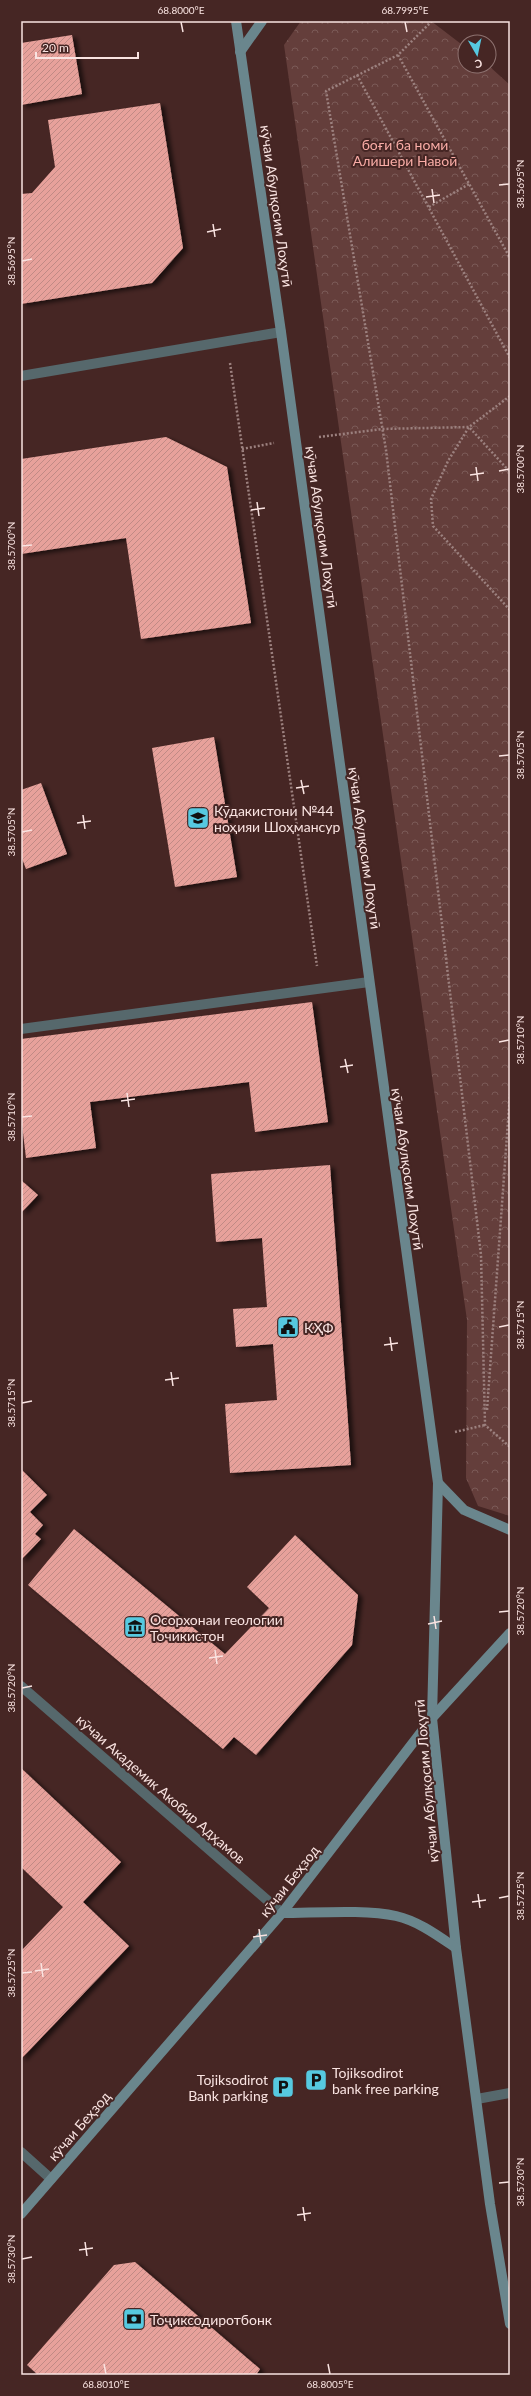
<svg xmlns="http://www.w3.org/2000/svg" width="531" height="2396" viewBox="0 0 531 2396" font-family="Lato,sans-serif">
	<style>
		.park { fill: url(#park-crowns) }
		.building { fill: url(#building-hatch); filter: url(#shadow) }
		.lines { fill: none; stroke-linecap: round; stroke-linejoin: round }
		.path { stroke: #9c817f; stroke-width: 2.5; stroke-dasharray: 2 2; stroke-linecap: butt }
		.lane { stroke: #56686c; stroke-width: 10 }
		.street { stroke: #56686c; stroke-width: 10 }
		.secondary { stroke: #6a868d; stroke-width: 10 }
		.ticks { fill: none; stroke: #f9e3e1; stroke-width: 1.5 }
		.labels { text-anchor: middle; dominant-baseline: central; stroke-width: 4; stroke-linejoin: round; paint-order: stroke }
		.park-label { font-size: 14px; fill: #f9aca6; stroke: #462624 }
		.street-label { font-size: 14px; fill: #f9e3e1; stroke: #462624 }
		.poi-label { font-size: 14px; fill: #f9e3e1; stroke: #462624; text-anchor: start }
		.neatline { fill: none; stroke: #f9e3e1; stroke-width: 1.5 }
		.ticks-label { font-size: 10px; text-anchor: middle; fill: #f9e3e1 }
	</style>
	<defs>
		<pattern id="park-crowns" width="20" height="18" patternUnits="userSpaceOnUse"><rect width="20" height="18" fill="#643e3b"/><path d="M2 6a3 3 0 1 1 6 0M12 15a3 3 0 1 1 6 0" fill="none" stroke="#7b5a57"/></pattern>
		<pattern id="building-hatch" width="6" height="6" patternUnits="userSpaceOnUse"><rect width="6" height="6" fill="#e7a19b"/><path d="M-1 1l2-2M0 6l6-6M5 7l2-2" fill="none" stroke="#c08a85"/></pattern>
		<filter id="shadow"><feDropShadow dx="4.5" dy="2.5" stdDeviation="2" flood-color="#0009"/></filter>
	</defs>
	<rect width="100%" height="100%" fill="#462624"/>
	<path class="park" d="M 301,21 L 431,21 L 465,47 L 465,66 L 489,66 L 510,85 L 510,1516 L 478,1506 L 466,1478 L 467,1320 L 284,45 Z"/>
	<g class="building">
		<path d="M 72,35 L 82,94 L 21,105 L 21,43 Z"/>
		<path d="M 160,103 L 183,248 L 152,283 L 21,304 L 21,194 L 32,193 L 55,167 L 48,120 Z"/>
		<path d="M 166,437 L 227,467 L 251,623 L 141,639 L 126,538 L 21,554 L 21,459 Z"/>
		<path d="M 214,737 L 237,877 L 175,887 L 152,748 Z"/>
		<path d="M 41,783 L 67,854 L 26,869 L 21,856 L 21,790 Z"/>
		<path d="M 312,1002 L 328,1122 L 255,1132 L 249,1082 L 90,1102 L 96,1148 L 26,1158 L 21,1116 L 21,1039 Z"/>
		<path d="M 330,1165 L 351,1465 L 230,1473 L 225,1404 L 277,1400 L 273,1344 L 236,1347 L 233,1309 L 267,1307 L 262,1238 L 216,1242 L 211,1174 Z"/>
		<path d="M 21,1180 L 38,1195 L 21,1213 Z"/>
		<path d="M 21,1469 L 47,1495 L 30,1512 L 43,1525 L 35,1534 L 41,1539 L 21,1560 Z"/>
		<path d="M 74,1529 L 225,1654 L 269,1608 L 247,1587 L 295,1535 L 358,1595 L 352,1645 L 256,1755 L 234,1737 L 223,1749 L 28,1585 Z"/>
		<path d="M 21,1768 L 121,1862 L 83,1902 L 129,1946 L 21,2059 L 21,1951 L 63,1907 L 21,1867 Z"/>
		<path d="M 135,2262 L 260,2369 L 256,2375 L 38,2375 L 27,2365 L 114,2265 Z"/>
	</g>
	<g class="lines">
		<g class="path">
			<path d="M 432,21 L 398,55 L 326,91 L 386,450 L 481,1255 L 485,1425 L 510,1447"/>
			<path d="M 398,55 L 510,258"/>
			<path d="M 357,75 L 510,358"/>
			<path d="M 429,207 L 469,184"/>
			<path d="M 230,363 L 317,966"/>
			<path d="M 510,396 L 469,427 L 448,461 L 431,499 L 433,526 L 510,610"/>
			<path d="M 319,437 L 382,429 L 469,427 L 510,472"/>
			<path d="M 242,449 L 274,443"/>
			<path d="M 487,1410 L 510,1094"/>
			<path d="M 455,1432 L 485,1425"/>
		</g>
		<g class="lane">
			<path d="M 21,376 L 281,332"/>
			<path d="M 21,1029 L 369,982"/>
			<path d="M 477,2099 L 510,2093"/>
			<path d="M 21,2152 L 51,2179"/>
		</g>
		<path class="street" d="M 21,1686 L 282,1913"/>
		<g class="secondary">
			<path d="M 236,21 L 281,332 L 438,1483 L 432,1718 L 456,1948 L 490,2204 L 510,2324"/>
			<path d="M 240,52 L 262,21"/>
			<path d="M 438,1483 L 464,1510 L 510,1530"/>
			<path d="M 282,1913 C 314,1913 366,1909 396,1916 C 418,1921 437,1935 456,1948"/>
			<path d="M 21,2214 L 282,1913 L 432,1718 L 510,1633"/>
		</g>
	</g>
	<path class="ticks" d="M 181,22 L 183,32M 405,22 L 407,32M 499,185 L 509,184M 432,189 L 434,203M 426,197 L 440,195M 213,224 L 215,237M 207,232 L 221,229M 22,261 L 32,259M 476,467 L 478,481M 499,471 L 509,469M 470,475 L 484,473M 257,502 L 259,516M 251,510 L 265,508M 22,546 L 32,545M 499,756 L 509,755M 301,780 L 304,794M 296,788 L 309,786M 83,815 L 85,829M 77,823 L 91,821M 22,832 L 32,830M 499,1042 L 509,1040M 345,1059 L 348,1073M 340,1067 L 353,1065M 127,1093 L 129,1107M 121,1101 L 135,1099M 22,1117 L 32,1116M 499,1327 L 509,1325M 390,1337 L 392,1351M 384,1345 L 398,1343M 171,1372 L 173,1386M 165,1380 L 179,1378M 22,1403 L 32,1401M 499,1612 L 509,1611M 434,1616 L 436,1629M 428,1624 L 442,1621M 215,1650 L 217,1664M 209,1658 L 223,1656M 22,1688 L 32,1686M 478,1894 L 480,1908M 499,1898 L 509,1896M 472,1902 L 486,1900M 259,1929 L 261,1943M 253,1937 L 267,1935M 41,1963 L 43,1977M 35,1971 L 49,1969M 22,1973 L 32,1972M 499,2183 L 509,2182M 303,2207 L 305,2221M 297,2215 L 311,2213M 85,2242 L 87,2256M 79,2250 L 93,2248M 22,2259 L 32,2257M 104,2364 L 106,2374M 328,2364 L 330,2374"/>
	<defs>
		<g id="school-square" transform="scale(1.15)"><rect x="-9" y="-9" width="18" height="18" rx="4" fill="#56c9e0" stroke="#462624"/><path d="M0-5L7-2L0 1L-7-2ZM-4 1L0 2.5L4 1V4Q0 6-4 4Z" fill="#111"/></g>
		<g id="civic-square" transform="scale(1.15)"><rect x="-9" y="-9" width="18" height="18" rx="4" fill="#56c9e0" stroke="#462624"/><path d="M-.6-6.5H3V-4.5H.6V-3L4-1V1h2V6H-6V1h2V-1L-.6-3ZM-1.2 2.5V6h2.4V2.5Z" fill="#111"/></g>
		<g id="museum-square" transform="scale(1.15)"><rect x="-9" y="-9" width="18" height="18" rx="4" fill="#56c9e0" stroke="#462624"/><path d="M0-6L6-3V-2H-6V-3ZM-5-1h2V3h-2ZM-1-1h2V3h-2ZM3-1h2V3H3ZM-6 4H6V6H-6Z" fill="#111"/></g>
		<g id="parking-square" transform="scale(1.15)"><rect x="-9" y="-9" width="18" height="18" rx="4" fill="#56c9e0" stroke="#462624"/><path d="M-3.5-5.5H1a3.5 3.5 0 0 1 0 7H-1V5.5H-3.5ZM-1-3.4V-.6H.8a1.4 1.4 0 0 0 0-2.8Z" fill="#111"/></g>
		<g id="bank-square" transform="scale(1.15)"><rect x="-9" y="-9" width="18" height="18" rx="4" fill="#56c9e0" stroke="#462624"/><path d="M-6-4H6V4H-6ZM0-2.3a2.3 2.3 0 1 0 0 4.6a2.3 2.3 0 1 0 0-4.6Z" fill="#111"/></g>
	</defs>
	<g fill-rule="evenodd">
		<use href="#school-square" x="198" y="818"/>
		<use href="#civic-square" x="288" y="1327"/>
		<use href="#museum-square" x="135" y="1627"/>
		<use href="#parking-square" x="316" y="2080"/>
		<use href="#parking-square" x="283" y="2087"/>
		<use href="#bank-square" x="134" y="2319"/>
	</g>
	<g class="labels">
		<g class="park-label">
			<text x="405" y="144">боғи ба номи<tspan x="405" dy="16">Алишери Навоӣ</tspan></text>
		</g>
		<g class="street-label">
			<text transform="translate(277 206) rotate(82)">кӯчаи Абулқосим Лоҳутӣ</text>
			<text transform="translate(322 527) rotate(82)">кӯчаи Абулқосим Лоҳутӣ</text>
			<text transform="translate(365 848) rotate(82)">кӯчаи Абулқосим Лоҳутӣ</text>
			<text transform="translate(408 1169) rotate(82)">кӯчаи Абулқосим Лоҳутӣ</text>
			<text transform="translate(426 1781) rotate(-95)">кӯчаи Абулқосим Лоҳутӣ</text>
			<text transform="translate(161 1789) rotate(41)">кӯчаи Академик Акобир Адҳамов</text>
			<text transform="translate(289 1881) rotate(-52)">кӯчаи Беҳзод</text>
			<text transform="translate(79 2126) rotate(-49)">кӯчаи Беҳзод</text>
		</g>
		<g class="poi-label">
			<text x="214" y="810">Кӯдакистони №44<tspan x="214" dy="16">ноҳияи Шоҳмансур</tspan></text>
			<text x="304" y="1327">КҲФ</text>
			<text x="150" y="1619">Осорхонаи геологии<tspan x="150" dy="16">Точикистон</tspan></text>
			<text x="332" y="2072">Tojiksodirot<tspan x="332" dy="16">bank free parking</tspan></text>
			<text x="268" y="2079" text-anchor="end">Tojiksodirot<tspan x="268" dy="16">Bank parking</tspan></text>
			<text x="150" y="2319">Тоҷиксодиротбонк</text>
		</g>
	</g>
	<rect width="531" height="2396" fill="none" stroke="#462624" stroke-width="44"/>
	<g transform="translate(477 54) rotate(171)"><circle r="19" fill="#462624" stroke="#8e7270"/>
	<path d="M0-3L7 15L0 10L-7 15Z" fill="#56c9e0"/>
	<text y="-6" font-size="11" font-weight="bold" text-anchor="middle" fill="#f9e3e1">С</text>
	</g>
	<path d="M36 52v6h102v-6" fill="none" stroke="#f9e3e1" stroke-width="2"/>
	<text x="42" y="52" font-size="12" fill="#f9e3e1" stroke="#462624" stroke-width="3" paint-order="stroke">20 m</text>
	<rect x="22" y="22" width="487" height="2352" class="neatline"/>
	<g class="ticks-label">
		<text x="181" y="14">68.8000°E</text>
		<text x="405" y="14">68.7995°E</text>
		<text transform="translate(520 184) rotate(-90)" y="4">38.5695°N</text>
		<text transform="translate(11 261) rotate(-90)" y="4">38.5695°N</text>
		<text transform="translate(520 469) rotate(-90)" y="4">38.5700°N</text>
		<text transform="translate(11 546) rotate(-90)" y="4">38.5700°N</text>
		<text transform="translate(520 755) rotate(-90)" y="4">38.5705°N</text>
		<text transform="translate(11 832) rotate(-90)" y="4">38.5705°N</text>
		<text transform="translate(520 1040) rotate(-90)" y="4">38.5710°N</text>
		<text transform="translate(11 1117) rotate(-90)" y="4">38.5710°N</text>
		<text transform="translate(520 1325) rotate(-90)" y="4">38.5715°N</text>
		<text transform="translate(11 1403) rotate(-90)" y="4">38.5715°N</text>
		<text transform="translate(520 1611) rotate(-90)" y="4">38.5720°N</text>
		<text transform="translate(11 1688) rotate(-90)" y="4">38.5720°N</text>
		<text transform="translate(520 1896) rotate(-90)" y="4">38.5725°N</text>
		<text transform="translate(11 1973) rotate(-90)" y="4">38.5725°N</text>
		<text transform="translate(520 2182) rotate(-90)" y="4">38.5730°N</text>
		<text transform="translate(11 2259) rotate(-90)" y="4">38.5730°N</text>
		<text x="106" y="2388">68.8010°E</text>
		<text x="330" y="2388">68.8005°E</text>
	</g>
</svg>
